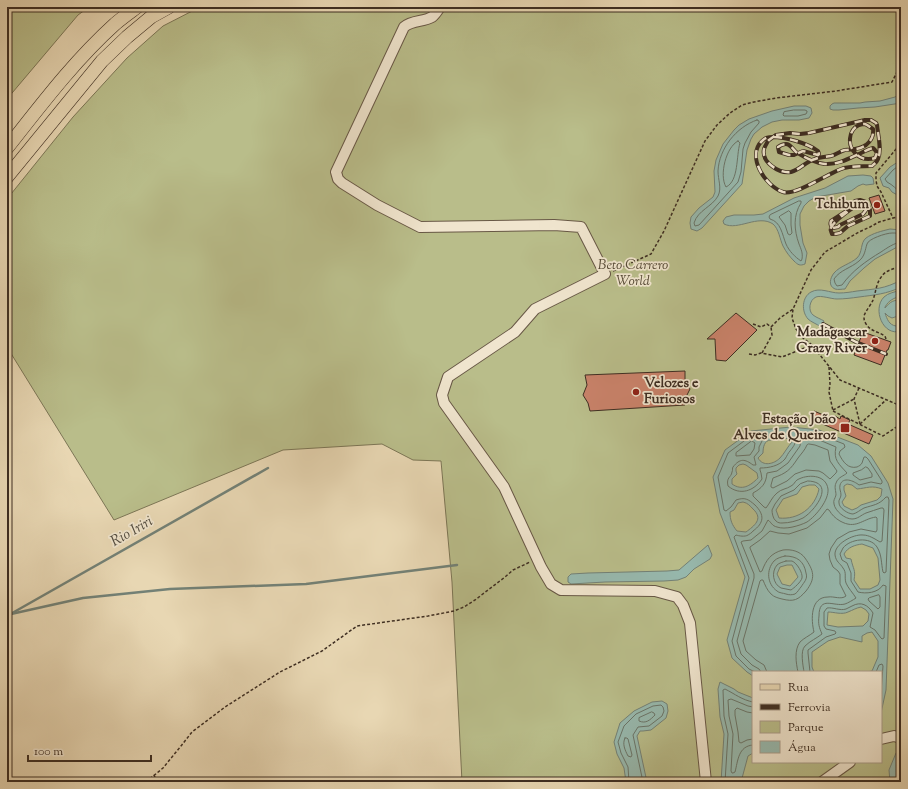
<svg xmlns="http://www.w3.org/2000/svg" width="908" height="789" viewBox="0 0 908 789" font-family="'Sorts Mill Goudy',serif">
	<style>
		.green { fill: #b9bd8a; stroke: #7c7656; fill-rule: evenodd }
		.water { fill: #97b9ae; stroke: #738176; fill-rule: evenodd }
		.lines { fill: none; stroke-linecap: round; stroke-linejoin: round }
		.shore { stroke: #6a7468; stroke-width: 1 }
		.stream { stroke: #738176; stroke-width: 2.5 }
		.building { fill: #c9826a; stroke: #3e2e22 }
		.minor-casing { stroke: #685846; stroke-width: 12 }
		.major-casing { stroke: #3e2e22; stroke-width: 14 }
		.path { stroke: #3e2e22; stroke-width: 1.5; stroke-dasharray: 3 2; stroke-linecap: butt }
		.minor { stroke: #f0e5ce; stroke-width: 10 }
		.major { stroke: #e8d7b3; stroke-width: 13 }
		.rail-casing { stroke: #3e2e22; stroke-width: 4 }
		.rail { stroke: #f0e5ce; stroke-width: 2.5; stroke-dasharray: 8; stroke-linecap: butt }
		.poi-dot { fill: #8f2418; stroke: #f0e5ce; stroke-width: 1.5 }
		.labels { text-anchor: middle; dominant-baseline: central; stroke-width: 3.5; stroke-linejoin: round; paint-order: stroke }
		.poi-label { font-size: 14px; font-weight: bold; fill: #3e2e22; stroke: #f0e5ce; text-anchor: end }
		.park-label { font-size: 14px; font-style: italic; fill: #574b37; stroke: #f0e5ce }
		.water-label { font-size: 15px; font-style: italic; fill: #504a3e; stroke: #f0e5ce }
	</style>
	<rect width="100%" height="100%" fill="#e8d7b3"/>
	<filter id="stains"><feTurbulence type="fractalNoise" baseFrequency=".005" numOctaves="4"/><feColorMatrix values="0 0 0 0 .2 0 0 0 0 .09 0 0 0 0 .02 0 0 0 .5 -.17"/></filter>
	<radialGradient id="worn" r=".72"><stop offset=".6" stop-color="#630" stop-opacity="0"/><stop offset="1" stop-color="#630" stop-opacity=".3"/></radialGradient>
	<g class="green">
		<path d="M 7,7 L 89,7 L 78,15 L 7,99 Z"/>
		<path d="M 200,7 L 901,7 L 901,782 L 462,782 L 452,582 L 441,461 L 413,460 L 382,444 L 283,450 L 114,520 L 7,347 L 7,199 L 73,117 L 127,58 L 163,26 ZM 753,672 L 881,672 L 881,762 L 753,762 Z"/>
	</g>
	<g class="water">
		<path d="M 901,93 L 901,103 L 875,107 L 858,108 L 839,110 L 833,110 L 830,109 L 830,106 L 832,104 L 834,103 L 860,103 L 865,102 L 880,101 L 895,97 Z"/>
		<path d="M 794,106 L 806,106 L 811,108 L 812,113 L 809,118 L 799,120 L 782,120 L 772,122 L 762,127 L 754,134 L 751,139 L 747,150 L 742,184 L 702,228 L 697,231 L 691,229 L 690,223 L 691,217 L 699,208 L 713,197 L 715,192 L 714,171 L 716,160 L 723,144 L 734,130 L 739,125 L 749,119 L 772,111 Z"/>
		<path d="M 901,160 L 901,197 L 892,192 L 889,188 L 883,186 L 880,178 L 890,167 Z"/>
		<path d="M 863,175 L 871,176 L 873,178 L 874,184 L 866,185 L 863,184 L 858,186 L 851,191 L 816,197 L 809,201 L 804,206 L 800,214 L 800,225 L 803,243 L 807,253 L 805,264 C 800,266 798,265 794,261 C 790,257 786,252 783,246 C 780,240 779,229 773,224 C 758,214 738,231 724,224 L 723,221 L 726,217 L 734,215 L 754,215 L 763,214 L 794,198 L 825,188 L 848,176 Z"/>
		<path d="M 890,229 L 901,230 L 901,245 L 875,259 L 864,268 L 850,281 L 845,289 C 842,289 838,290 835,289 C 828,286 830,278 834,273 C 840,266 850,264 857,258 C 863,252 860,243 866,238 C 873,233 882,231 890,229 Z"/>
		<path d="M 901,280 L 901,287 C 887,294 874,295 859,297 C 852,298 844,299 837,299 C 831,299 821,295 816,297 C 809,300 808,311 813,315 C 817,318 821,319 824,321 L 821,327 C 817,324 811,322 808,319 C 801,311 802,297 811,292 C 820,287 830,293 839,293 C 845,293 851,292 857,291 C 874,289 885,289 901,280 Z"/>
		<path d="M 901,290 L 901,296 C 894,298 889,300 885,307 L 885,308 C 890,302 894,299 901,301 L 901,315 L 892,318 L 888,316 L 885,313 C 887,319 889,325 896,326 L 901,324 L 901,331 C 883,337 872,309 884,297 C 888,293 895,292 901,290 Z"/>
		<path d="M 791,427 L 819,430 L 858,445 L 871,456 L 888,483 L 893,499 L 886,690 L 881,713 L 881,672 L 866,672 L 872,671 L 878,657 L 878,641 L 872,632 L 867,633 L 862,636 L 862,642 L 840,637 L 828,641 L 812,652 L 812,667 L 814,672 L 753,672 L 753,676 L 747,672 L 732,658 L 727,640 L 745,577 L 720,513 L 713,477 L 725,450 L 751,431 ZM 784,438 L 790,439 L 792,442 C 788,446 784,454 780,458 C 774,464 763,467 758,458 L 763,453 C 763,448 764,440 771,440 C 776,440 772,441 778,440 C 778,440 783,438 784,438 ZM 743,464 L 746,465 L 757,473 L 758,478 C 750,486 742,491 732,484 L 732,479 L 737,474 L 736,471 L 736,468 L 739,465 ZM 847,484 L 852,485 L 857,489 C 867,488 872,485 882,489 L 881,496 L 877,500 L 861,505 L 857,508 L 852,510 L 844,506 L 842,502 L 846,496 L 844,490 L 844,486 ZM 809,485 L 815,485 L 819,489 C 815,508 798,520 779,518 L 776,510 L 783,499 L 797,494 L 802,487 ZM 743,502 C 748,503 750,506 753,509 C 764,519 754,526 746,532 L 737,531 C 732,525 730,520 730,512 L 734,510 L 738,503 ZM 862,544 L 873,548 L 878,558 L 880,580 L 878,585 L 870,589 L 860,589 L 854,580 C 856,570 853,569 851,559 L 846,558 L 844,554 C 848,547 855,545 862,544 ZM 787,565 L 792,565 L 798,577 L 790,586 L 782,584 L 777,574 L 780,567 ZM 861,607 L 866,610 L 869,614 L 868,621 L 863,626 L 838,627 L 827,625 L 828,612 C 834,612 842,615 848,612 C 853,610 856,608 861,607 Z"/>
		<path d="M 708,545 L 712,555 L 710,559 L 694,569 L 686,577 L 678,580 L 664,581 L 605,582 L 571,584 L 568,582 L 568,577 L 571,574 L 588,573 L 667,571 L 679,570 Z"/>
		<path d="M 720,682 L 734,689 L 738,692 L 753,698 L 753,753 L 748,756 L 741,782 L 721,782 L 724,734 L 720,717 L 718,689 Z"/>
		<path d="M 662,701 L 667,704 L 668,711 L 666,718 L 651,730 L 643,731 L 640,731 L 637,736 L 647,782 L 626,782 L 624,768 L 617,754 L 614,742 L 620,723 L 634,711 L 652,702 Z"/>
		<path d="M 901,750 L 901,782 L 890,782 L 889,770 L 896,753 Z"/>
	</g>
	<g class="lines">
		<g class="shore">
			<path d="M 794,110 L 805,110 L 807,111 L 807,112 L 806,114 L 798,116 L 784,116 L 783,115 L 784,112 Z"/>
			<path d="M 757,120 L 759,121 L 759,123 L 751,132 L 745,143 L 743,149 L 741,172 L 738,182 L 699,225 L 695,226 L 694,223 C 698,210 712,207 718,196 C 722,188 718,180 718,171 C 719,149 736,127 757,120 Z"/>
			<path d="M 738,141 L 740,143 C 736,156 739,181 726,187 C 719,175 726,147 738,141 Z"/>
			<path d="M 901,164 L 893,170 L 885,179 L 887,182 C 893,185 896,189 901,193"/>
			<path d="M 799,201 L 801,201 L 801,203 C 793,215 794,230 799,244 C 801,249 803,253 802,259 L 801,261 C 795,257 789,251 786,244 C 782,234 781,222 770,219 L 769,217 L 770,215 Z"/>
			<path d="M 789,211 L 791,213 L 791,225 L 792,233 L 790,235 L 788,234 L 785,225 L 779,217 L 780,216 Z"/>
			<path d="M 901,234 C 898,233 895,233 892,233 C 886,233 868,239 867,244 C 865,250 865,256 859,261 C 851,268 840,270 834,279 L 835,283 L 837,286 L 842,285 C 852,271 866,261 881,252 C 887,248 894,243 901,242"/>
			<path d="M 752,441 L 755,443 L 754,449 L 750,455 L 736,456 L 736,453 Z"/>
			<path d="M 809,444 L 815,445 L 828,450 L 830,461 L 837,471 L 836,473 L 830,479 L 823,473 L 819,471 L 806,470 L 795,474 L 787,481 L 773,488 L 771,487 L 771,485 L 773,478 C 787,473 790,470 798,458 C 801,454 805,450 807,445 Z"/>
			<path d="M 866,467 L 868,468 L 872,474 L 872,477 L 860,480 L 853,475 L 853,473 L 861,470 Z"/>
			<path d="M 808,481 C 836,482 816,510 803,518 C 797,521 789,523 782,523 C 780,523 778,523 776,521 C 773,519 772,513 772,510 L 775,504 L 781,496 L 794,490 L 800,484 Z"/>
			<path d="M 785,556 C 797,556 804,561 806,573 C 808,579 804,582 801,587 C 799,589 798,592 795,594 C 792,595 789,595 786,594 C 783,593 779,593 777,591 C 767,584 766,570 774,561 C 777,558 781,557 785,556 Z"/>
			<path d="M 786,561 C 787,561 791,561 792,561 C 797,563 803,573 802,578 C 801,582 794,588 791,590 C 788,589 784,589 781,588 C 773,584 771,572 777,565 C 779,563 783,562 786,561 Z"/>
			<path d="M 879,595 L 880,597 L 880,607 L 878,609 L 869,601 L 868,599 L 869,598 Z"/>
			<path d="M 755,672 L 749,669 L 736,656 L 732,641 L 749,578 L 734,537 L 736,535 C 739,536 745,537 748,535 C 748,535 753,532 753,531 C 764,523 765,515 755,505 C 748,499 745,497 736,500 L 731,507 L 726,511 L 724,510 L 718,477 L 728,453 L 752,435 L 765,434 L 766,435 L 766,436 L 762,441 L 759,447 L 759,451 L 754,457 L 756,465 L 753,465 C 745,459 740,458 733,467 C 732,468 733,470 732,472 C 731,478 726,477 728,486 C 740,496 754,491 762,479 L 761,473 L 760,470 L 760,468 C 769,468 779,466 785,459 C 787,456 788,453 790,451 C 793,447 796,444 795,439 L 789,433 L 789,432 L 791,431 L 818,434 L 844,444 L 845,447 L 840,451 L 839,454 C 843,462 848,469 857,467 C 859,466 861,465 862,463 C 863,461 863,459 864,457 L 866,457 L 868,459 L 882,481 L 882,483 L 881,484 L 871,482 L 859,485 C 854,481 843,476 840,485 C 839,489 841,491 841,495 C 841,498 838,500 839,503 C 839,508 848,514 853,514 C 857,513 860,510 864,508 C 873,505 879,505 886,497 L 888,497 L 889,500 L 886,572 L 884,573 L 883,572 C 881,563 882,555 877,547 C 870,536 850,539 843,548 C 842,550 841,552 840,554 L 842,560 L 847,563 L 851,573 L 851,581 L 858,592 C 866,594 878,593 883,585 L 886,586 L 884,638 L 882,639 L 881,638 L 875,630 L 870,627 L 873,613 C 868,605 861,601 852,606 C 850,607 848,608 846,609 C 840,611 833,607 827,608 L 824,612 L 824,626 L 826,629 L 835,631 L 836,633 L 835,634 L 826,637 L 808,650 L 808,653 L 810,672"/>
			<path d="M 761,672 L 759,669 L 752,665 L 741,654 L 737,641 L 754,578 L 754,574 L 741,542 L 743,541 L 751,540 L 762,531 L 768,520 C 771,522 772,526 777,527 C 785,530 799,526 807,522 C 816,516 829,500 828,489 C 826,474 807,474 797,480 C 795,481 794,485 791,486 C 787,489 781,489 777,493 C 772,497 770,503 766,508 L 764,507 L 753,496 L 753,493 C 762,488 766,484 767,473 L 777,471 L 788,463 L 800,446 L 801,439 L 803,437 L 817,439 L 836,447 C 833,460 839,464 847,473 C 844,476 838,477 836,483 C 834,487 836,491 836,495 C 835,499 833,500 834,504 C 835,511 845,519 852,519 C 858,519 861,515 866,513 C 871,511 876,510 881,508 L 883,508 L 884,510 L 882,541 L 880,542 C 875,539 869,535 863,535 C 853,534 834,544 835,555 C 836,562 840,563 843,568 C 847,573 844,577 846,583 C 848,588 853,593 856,598 C 853,600 848,603 845,604 C 834,607 819,595 819,616 C 818,624 819,627 822,634 C 817,638 810,641 805,646 C 800,651 803,665 804,672"/>
			<path d="M 767,672 L 764,665 L 756,660 L 746,651 L 743,641 L 760,581 L 761,580 L 763,580 C 765,585 767,590 771,594 C 774,597 778,598 782,599 C 794,602 798,600 806,591 C 816,578 814,571 805,558 C 800,551 791,549 783,550 C 771,553 766,560 762,571 L 760,572 L 750,548 L 750,547 L 760,540 L 770,531 L 778,533 L 789,534 L 807,528 L 820,518 L 827,509 L 829,510 C 832,515 835,518 840,521 C 856,530 862,519 876,517 L 877,518 L 877,530 L 876,532 L 861,529 L 849,532 L 837,539 L 831,548 L 829,554 L 830,560 L 833,567 L 838,571 L 840,574 L 840,584 L 846,596 C 841,600 834,596 828,597 C 810,597 811,620 814,632 C 809,636 804,638 800,642 C 794,650 796,663 798,672"/>
			<path d="M 876,672 L 879,665 L 882,664 L 883,666 L 881,693"/>
			<path d="M 753,707 L 748,706 L 731,699 L 728,700 L 729,716 L 733,734 L 731,771 L 732,773 L 733,773 L 735,772 C 738,761 738,746 753,745"/>
			<path d="M 652,712 L 654,713 L 655,715 C 650,720 646,724 639,721 L 639,718 Z"/>
			<path d="M 753,713 L 747,712 L 737,708 L 735,710 L 735,715 L 738,732 L 739,742 L 741,743 L 747,740 L 753,739"/>
			<path d="M 625,738 L 627,738 L 628,739 L 632,755 L 631,757 L 628,756 C 625,750 622,744 625,738 Z"/>
			<path d="M 629,782 L 628,767 L 621,753 L 618,742 L 624,726 L 636,714 L 653,706 L 661,705 L 663,707 L 664,711 L 662,716 L 649,726 L 638,727 L 633,735 L 643,782"/>
			<path d="M 725,782 L 728,734 L 724,716 L 723,690 L 725,689 C 735,694 742,700 753,702"/>
		</g>
		<g class="stream">
			<path d="M 11,614 L 83,598 L 170,589 L 306,584 L 457,565"/>
			<path d="M 7,616 L 268,468"/>
		</g>
	</g>
	<g class="building">
		<path d="M 879,195 L 885,211 L 875,214 L 869,198 Z"/>
		<path d="M 736,313 L 757,330 L 726,361 L 716,360 L 715,339 L 707,339 Z"/>
		<path d="M 863,332 L 891,342 L 888,350 L 887,350 L 881,365 L 854,355 Z"/>
		<path d="M 685,371 L 685,380 L 690,389 L 686,397 L 685,405 L 590,411 L 588,403 L 583,395 L 587,385 L 585,375 Z"/>
		<path d="M 814,411 L 833,419 L 835,416 L 840,419 L 841,416 L 850,420 L 848,424 L 873,435 L 869,444 L 811,419 Z"/>
	</g>
	<g class="lines">
		<g class="minor-casing">
			<g id="minor">
				<path d="M 440,7 C 438,10 435,15 432,17 C 424,22 412,20 404,27 L 336,172 L 338,179 L 342,183 L 377,205 L 420,227 L 554,225 L 581,227 L 605,274 L 535,309 L 515,332 L 448,377 L 442,395 L 444,403 L 504,487 L 541,567 L 551,584 L 561,590 L 655,591 L 677,597 L 683,605 L 690,623 L 706,782"/>
				<path d="M 881,739 L 894,736 L 901,738"/>
				<path d="M 822,782 L 850,762"/>
			</g>
		</g>
		<g class="major-casing">
			<g id="major">
				<path d="M 7,148 C 41,105 74,61 115,24 C 122,18 129,13 137,7"/>
				<path d="M 7,177 L 102,61 L 127,37 L 151,17 L 169,7"/>
			</g>
		</g>
		<g class="path">
			<path d="M 901,148 L 897,148 L 876,173 L 876,180 L 877,186 L 881,192 L 893,218 L 901,216"/>
			<path d="M 613,271 L 651,254 L 664,231 L 705,141 L 717,125 L 730,113 L 742,105 L 754,102 L 776,98 L 836,91 L 892,82 L 901,64"/>
			<path d="M 753,324 L 761,327 L 767,324 L 771,327"/>
			<path d="M 771,327 L 780,318 L 793,309"/>
			<path d="M 886,339 L 885,336 C 877,331 869,331 865,322 C 864,320 864,319 864,316 C 866,310 871,305 873,300 C 876,292 876,283 882,276 C 886,270 894,269 901,266"/>
			<path d="M 812,345 L 803,338 L 796,329 L 792,318 L 793,309 L 811,270 L 825,252 L 859,232 L 870,227 L 879,222 L 893,218"/>
			<path d="M 762,353 L 772,335 L 771,327"/>
			<path d="M 749,354 L 755,355 L 761,353 L 782,357 L 812,345 L 840,380 L 901,406"/>
			<path d="M 829,367 L 830,384 L 829,392 L 833,411"/>
			<path d="M 859,388 L 854,399 L 860,424"/>
			<path d="M 833,410 L 854,399"/>
			<path d="M 833,411 L 883,436 L 901,424"/>
			<path d="M 860,424 L 886,400"/>
			<path d="M 154,775 L 157,782"/>
			<path d="M 146,782 L 163,768 L 181,746 L 192,732 L 225,707 L 280,672 L 322,651 L 357,626 L 428,616 L 454,611 L 464,607 L 475,600 L 505,577 L 513,570 L 530,562"/>
		</g>
		<use href="#minor" class="minor"/>
		<use href="#major" class="major"/>
		<g class="rail-casing">
			<g id="rail">
				<path d="M 776,135 L 790,133 L 800,134 L 809,133 L 865,120 L 871,120 L 876,123 L 877,125 C 878,135 882,150 878,159 C 877,162 874,164 872,166 C 863,166 853,166 844,168 C 830,172 796,196 783,192 C 765,186 746,156 762,141 C 765,138 767,137 772,137 C 786,137 807,143 818,151 L 819,154 L 818,155 L 803,151 L 794,155 L 789,155 L 779,152 L 778,147 C 781,145 786,143 789,145 C 792,147 794,150 796,152 C 804,157 815,163 825,164 C 838,165 850,158 861,153 C 865,151 869,149 873,148 L 875,150 L 877,153 L 875,158 C 868,160 862,160 856,154 C 847,146 848,130 859,125 C 862,124 863,124 865,124 C 868,125 871,128 873,129 C 874,136 871,141 866,145 C 859,150 853,149 845,150 C 840,151 836,155 831,156 C 826,157 820,157 815,159 C 805,162 801,169 791,172 C 779,174 761,162 764,149 C 765,146 767,143 768,141 L 769,140 L 776,135"/>
				<path d="M 833,228 L 838,227 L 840,225 L 863,214 L 866,210 L 866,207 L 861,203 C 855,206 833,221 831,228 C 830,230 831,231 832,234 L 835,234 L 840,233 L 848,226 L 870,216 L 870,210 L 866,202 L 860,200 L 855,201 L 848,210 L 831,221 C 830,224 830,225 833,228"/>
				<path d="M 823,324 L 856,342 L 886,354"/>
			</g>
		</g>
		<use href="#rail" class="rail"/>
	</g>
	<g class="poi-dot">
		<circle cx="877" cy="205" r="4"/>
		<circle cx="875" cy="341" r="4"/>
		<circle cx="636" cy="392" r="4"/>
		<rect x="840" y="423" width="10" height="10" rx="2"/>
	</g>
	<g class="labels">
		<g class="poi-label">
			<text x="869" y="205">Tchibum</text>
			<text x="867" y="333">Madagascar<tspan x="867" dy="16">Crazy River</tspan></text>
			<text x="644" y="384" text-anchor="start">Velozes e<tspan x="644" dy="16">Furiosos</tspan></text>
			<text x="836" y="420">Estação João<tspan x="836" dy="16">Alves de Queiroz</tspan></text>
		</g>
		<g class="park-label">
			<text x="633" y="266">Beto Carrero<tspan x="633" dy="16">World</tspan></text>
		</g>
		<g class="water-label">
			<text transform="translate(132 532) rotate(-30)">Rio Iriri</text>
		</g>
	</g>
	<rect width="908" height="789" fill="none" stroke="#e8d7b3" stroke-width="24"/>
	<rect x="8" y="8" width="892" height="773" fill="none" stroke="#3e2e22" stroke-width="2"/>
	<rect x="12" y="12" width="884" height="765" fill="none" stroke="#3e2e22"/>
	<rect x="752" y="671" width="130" height="92" fill="#f0e5ce" stroke="#a99c89"/>
	<rect x="760" y="684" width="20" height="6" fill="#e8d7b3" stroke="#a99c89"/>
	<text x="788" y="691" font-size="12" fill="#3e2e22">Rua</text>
	<rect x="760" y="704" width="20" height="6" fill="#3e2e22" stroke="#a99c89"/>
	<text x="788" y="711" font-size="12" fill="#3e2e22">Ferrovia</text>
	<rect x="760" y="721" width="20" height="12" fill="#b9bd8a" stroke="#a99c89"/>
	<text x="788" y="731" font-size="12" fill="#3e2e22">Parque</text>
	<rect x="760" y="741" width="20" height="12" fill="#97b9ae" stroke="#a99c89"/>
	<text x="788" y="751" font-size="12" fill="#3e2e22">Água</text>
	<path d="M28 755v6h123v-6" fill="none" stroke="#3e2e22" stroke-width="2"/>
	<text x="34" y="755" font-size="12" fill="#3e2e22" stroke="#f0e5ce" stroke-width="3" paint-order="stroke">100 m</text>
	<rect width="100%" height="100%" filter="url(#stains)"/>
	<rect width="100%" height="100%" fill="url(#worn)"/>
</svg>
